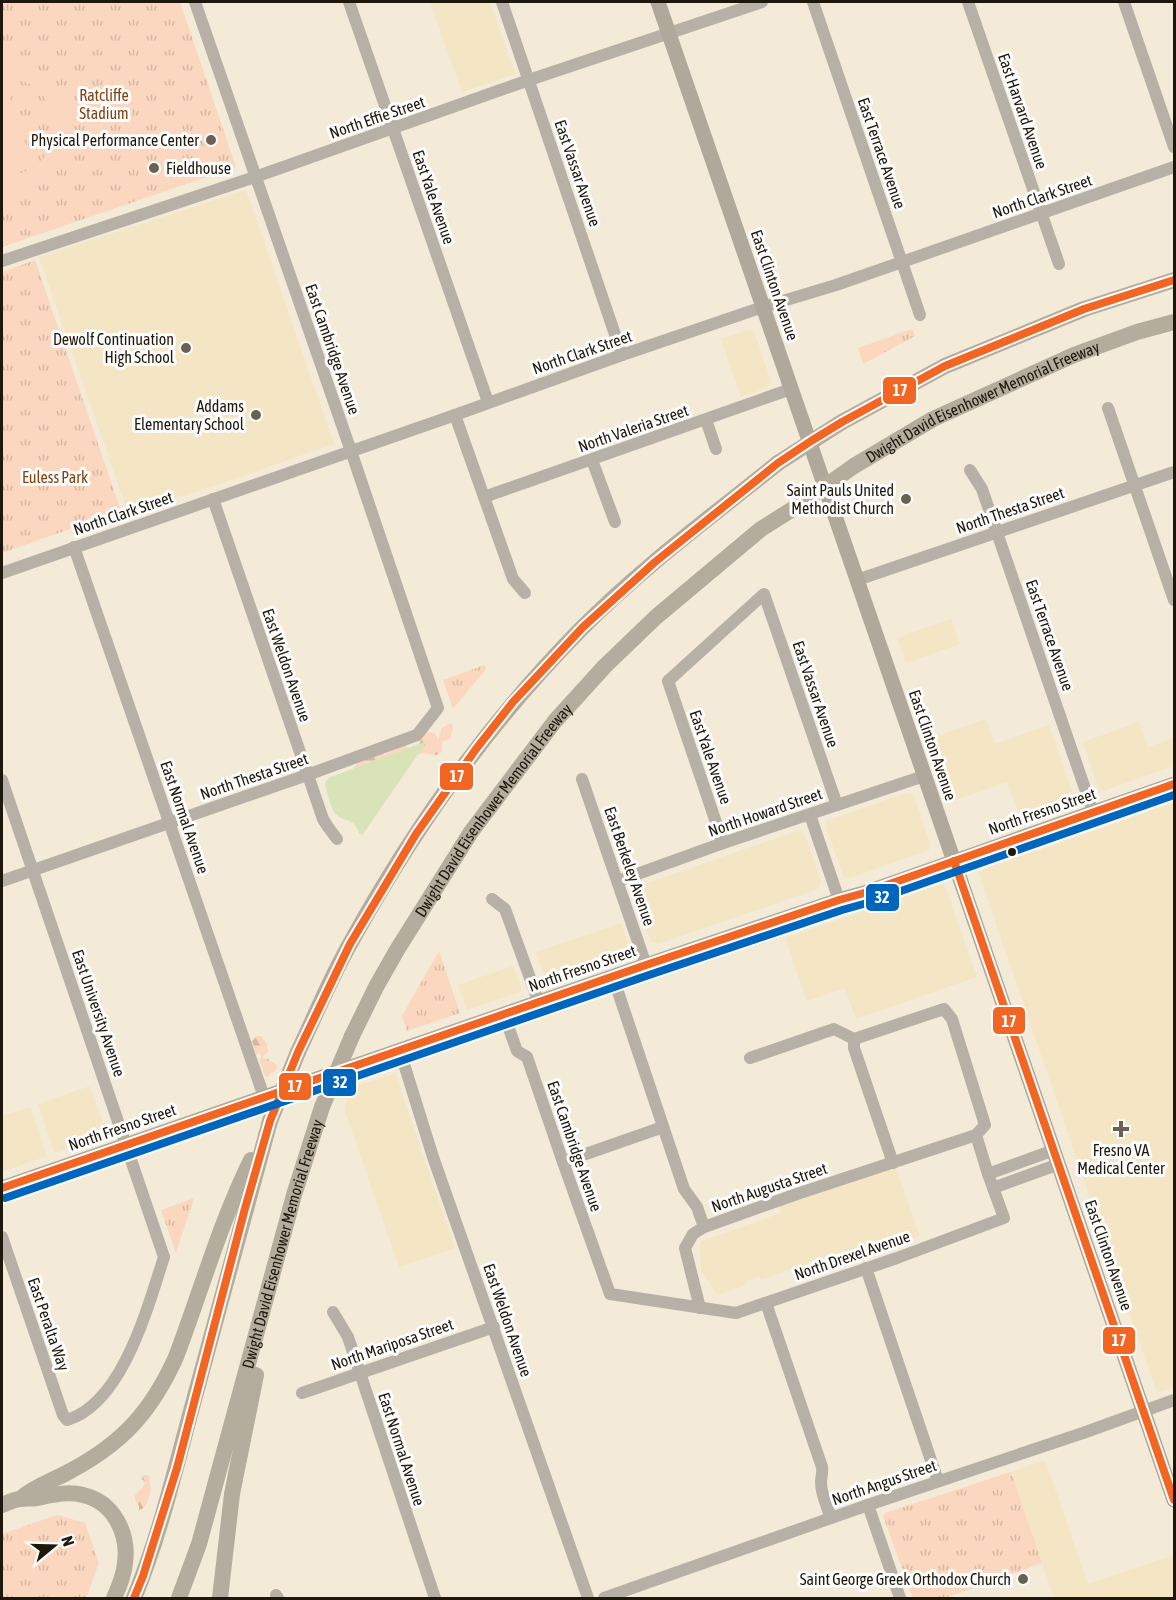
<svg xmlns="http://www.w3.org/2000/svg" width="1176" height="1600" viewBox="0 0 1176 1600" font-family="'Asap Condensed',sans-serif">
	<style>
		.built { fill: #f4e6c5 }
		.grass { fill: url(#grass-tufts) }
		.forest { fill: url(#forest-firs) }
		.garden { fill: #fad7be }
		.water { fill: #d8e4b8 }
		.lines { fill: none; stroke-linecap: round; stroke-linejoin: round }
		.minor { stroke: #b7b0a7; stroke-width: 12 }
		.major { stroke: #b0a89b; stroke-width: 15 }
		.highway { stroke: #b4ac9d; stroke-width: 16 }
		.highway-bridge { stroke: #b4ac9d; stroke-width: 16 }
		.bus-1-casing { stroke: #fdfdfd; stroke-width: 12 }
		.bus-2-casing { stroke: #fdfdfd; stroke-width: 12 }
		.bus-1 { stroke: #f26522; stroke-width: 8 }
		.bus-2 { stroke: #0065bd; stroke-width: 8 }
		.poi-dot { fill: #696253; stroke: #fdfdfd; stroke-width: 2 }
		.bus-dot { fill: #1e180c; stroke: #fdfdfd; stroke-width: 2 }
		.labels { text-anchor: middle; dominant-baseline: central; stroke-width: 6; stroke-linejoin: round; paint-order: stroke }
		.park-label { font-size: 16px; fill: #824213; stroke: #fdfdfd }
		.street-label { font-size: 16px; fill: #1e180c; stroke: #fdfdfd }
		.poi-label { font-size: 16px; fill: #1e180c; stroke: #fdfdfd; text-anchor: end }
		.line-badge { stroke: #fdfdfd; stroke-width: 2 }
		.badge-label { font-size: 16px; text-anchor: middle; font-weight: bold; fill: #fff }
	</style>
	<defs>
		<pattern id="grass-tufts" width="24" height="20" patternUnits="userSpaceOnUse" patternTransform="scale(1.5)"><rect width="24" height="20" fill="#fad7be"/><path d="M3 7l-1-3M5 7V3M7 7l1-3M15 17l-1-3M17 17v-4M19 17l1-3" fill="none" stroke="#d6b8a2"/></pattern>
		<pattern id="forest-firs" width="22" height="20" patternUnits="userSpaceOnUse" patternTransform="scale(1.5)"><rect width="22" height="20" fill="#fad7be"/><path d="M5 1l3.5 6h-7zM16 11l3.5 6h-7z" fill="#d6b8a2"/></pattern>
	</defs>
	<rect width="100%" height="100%" fill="#f3ead7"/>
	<g class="built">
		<path d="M 430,2 L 490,2 L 515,74 L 462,92 Z"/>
		<path d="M 246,190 L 334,444 L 205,489 L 128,512 L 39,257 Z"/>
		<path d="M 748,330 L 752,331 L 755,334 L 771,382 L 767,388 L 741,397 L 721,339 Z"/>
		<path d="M 951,619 L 960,644 L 906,663 L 897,638 Z"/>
		<path d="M 986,719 L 995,744 L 1049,725 L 1074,797 L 1073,800 L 1021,819 L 1007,782 L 953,801 L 931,738 Z"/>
		<path d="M 1139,722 L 1148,747 L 1174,738 L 1174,766 L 1100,792 L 1083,742 Z"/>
		<path d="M 906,793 L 912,794 L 914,797 L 930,843 L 929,850 L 850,878 L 844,877 L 826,828 L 827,821 Z"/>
		<path d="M 1174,803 L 1174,1387 L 1157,1393 L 978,871 Z"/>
		<path d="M 797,831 L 802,832 L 805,835 L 821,881 L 820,886 L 818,889 L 658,944 L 651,942 L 634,894 L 636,887 Z"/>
		<path d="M 938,885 L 943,885 L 946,889 L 977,977 L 856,1019 L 845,988 L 807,1001 L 785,938 Z"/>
		<path d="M 621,923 L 629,947 L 629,952 L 626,955 L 547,983 L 536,952 Z"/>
		<path d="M 513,966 L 522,991 L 467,1010 L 458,985 Z"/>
		<path d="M 395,1073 L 455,1248 L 399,1267 L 344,1108 L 352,1088 Z"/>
		<path d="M 90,1086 L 107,1135 L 55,1153 L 38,1104 Z"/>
		<path d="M 30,1107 L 47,1156 L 2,1172 L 2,1116 Z"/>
		<path d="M 886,1158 L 891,1170 L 896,1168 L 920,1236 L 849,1261 L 845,1250 L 761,1280 L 759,1276 L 747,1281 L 747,1284 L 719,1295 L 716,1293 L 701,1270 L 700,1242 L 781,1213 L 775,1197 Z"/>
		<path d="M 1045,1460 L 1088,1584 L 1174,1555 L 1174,1598 L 1054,1598 L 1011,1472 Z"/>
	</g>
	<g class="grass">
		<path d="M 2,2 L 180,2 L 236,167 L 2,247 Z"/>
		<path d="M 35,260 L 121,511 L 2,553 L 2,272 Z"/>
		<path d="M 912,329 L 915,336 L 863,364 L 858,348 Z"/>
		<path d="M 485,665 L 486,669 L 453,709 L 443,680 Z"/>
		<path d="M 439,951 L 460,1013 L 407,1031 L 402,1016 Z"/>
		<path d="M 194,1198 L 176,1253 L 161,1210 Z"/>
		<path d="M 1011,1472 L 1042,1563 L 946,1598 L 913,1598 L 883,1516 L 885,1513 Z"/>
		<path d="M 57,1515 L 85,1523 L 99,1563 L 86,1598 L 2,1598 L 2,1534 Z"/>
	</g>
	<g class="forest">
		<path d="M 451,723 L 453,728 L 450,739 L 442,742 L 442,752 L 436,755 L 423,753 L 418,755 L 414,752 L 354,769 C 357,758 372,756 382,752 L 385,755 C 388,752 398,749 404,745 L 411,749 L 419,744 L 426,732 L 435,733 L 438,741 L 442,728 Z"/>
		<path d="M 257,1036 L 261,1036 L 267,1044 L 268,1052 L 263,1056 L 262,1058 L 268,1059 L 271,1062 L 274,1062 L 277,1067 L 275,1072 L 270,1073 L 269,1077 L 265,1076 L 260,1062 L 261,1055 L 259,1053 L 256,1054 L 252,1041 Z"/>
		<path d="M 146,1475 L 149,1476 C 150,1488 153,1487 148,1500 C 145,1506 145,1508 139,1510 L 139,1506 L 135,1499 L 135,1495 L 142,1488 L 145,1483 L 142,1479 L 143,1475 Z"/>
	</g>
	<g class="garden">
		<path d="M 20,55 L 24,66 C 68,81 85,137 51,171 C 37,184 19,189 2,195 L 2,180 C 16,175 32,171 43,159 C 72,126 44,75 2,78 L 2,61 Z"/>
		<path d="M 7,89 L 30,156 L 2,165 L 2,91 Z"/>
	</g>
	<path class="water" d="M 427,741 L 363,834 L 359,834 C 355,818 348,823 338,816 C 330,810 328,794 325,784 L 328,778 Z"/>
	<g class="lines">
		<g class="minor">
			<path d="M 349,2 L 488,402"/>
			<path d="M 502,2 L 622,355"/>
			<path d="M 813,2 L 920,315"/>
			<path d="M 968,2 L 1059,264"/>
			<path d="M 1124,2 L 1174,147"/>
			<path d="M 2,261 L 255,177 L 529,80 L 762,2"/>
			<path d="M 1108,408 L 1174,600"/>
			<path d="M 455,415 L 513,579 L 525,593"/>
			<path d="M 706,420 L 716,449"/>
			<path d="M 592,460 L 615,522"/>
			<path d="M 970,470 L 982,489 L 1093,812"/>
			<path d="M 484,497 L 791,389"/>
			<path d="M 213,499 L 323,819 L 328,827 L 337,839"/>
			<path d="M 74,547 L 264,1097"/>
			<path d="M 2,573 L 455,415 L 622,355 L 763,307 L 836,285 L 1174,167"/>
			<path d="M 857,580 L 1174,472"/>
			<path d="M 582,779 L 646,965"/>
			<path d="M 2,780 L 164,1257 C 148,1306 123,1403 67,1420 L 63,1415 L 2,1237"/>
			<path d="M 810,815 L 839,900"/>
			<path d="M 723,843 L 668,681 L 764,594 L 837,805"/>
			<path d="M 2,881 L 307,775 L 417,735 L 438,708 L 351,451 L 195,2"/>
			<path d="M 618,881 L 723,843 L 924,776"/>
			<path d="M 492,899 L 505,909 L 539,1003"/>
			<path d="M 504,1015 L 517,1051 L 527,1057 L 563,1162 L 610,1294 L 736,1313 L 897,1258 L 1004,1218 L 988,1174 L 976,1135 L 797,1194 L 704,1227 L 697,1207 L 684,1189 L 613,977"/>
			<path d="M 854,1039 L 854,1048 L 893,1163"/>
			<path d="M 400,1051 L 433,1157 L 588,1598"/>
			<path d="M 750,1058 L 834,1029 L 854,1039 L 944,1009 L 952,1019 L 985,1125 L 976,1135"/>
			<path d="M 563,1162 L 663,1127"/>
			<path d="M 988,1174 L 1054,1150"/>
			<path d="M 993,1188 L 1059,1164"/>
			<path d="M 866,1268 L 938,1481"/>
			<path d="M 766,1303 L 822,1467 C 823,1472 821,1477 821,1482 C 821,1495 827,1506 831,1518"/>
			<path d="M 700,1308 L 685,1248 L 693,1234 L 704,1227"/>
			<path d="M 333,1312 L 348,1337 L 435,1598"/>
			<path d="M 302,1393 L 494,1327"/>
			<path d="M 868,1505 L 900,1598"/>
			<path d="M 276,1595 L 278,1598"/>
			<path d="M 604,1598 L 868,1505 L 1083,1433 L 1174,1400"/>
		</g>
		<g class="major">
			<path d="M 658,2 L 1174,1500"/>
			<path d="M 2,1188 L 646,965 L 839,900 L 864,893 L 1174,784"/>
		</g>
		<g class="highway">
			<path d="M 842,422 L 945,366 L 1084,309 L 1174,280"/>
			<path id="s1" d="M 854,466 L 933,419 L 1074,355 L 1137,332 L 1174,322"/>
			<path id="s2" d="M 352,1036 L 376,987 L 397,950 L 471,832 L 555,721 L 605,666 L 656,617 L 761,529 L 796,507"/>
			<path d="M 298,1052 C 315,1016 331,977 351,942 C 414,828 489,722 581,629 C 641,568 712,516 778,463"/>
			<path d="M 20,1499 C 36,1485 55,1480 72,1470 C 124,1442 152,1410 176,1357 C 201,1291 220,1223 251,1160"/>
			<path d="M 2,1505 C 7,1503 13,1500 19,1499 C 25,1498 31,1499 37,1498 C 52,1495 68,1491 83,1495 C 114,1502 129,1534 125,1563 C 124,1575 119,1587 114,1598"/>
			<path d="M 134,1598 C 159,1538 174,1474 191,1411 C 217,1315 243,1218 270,1121"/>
			<path id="s3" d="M 179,1598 L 199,1544 L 294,1195 L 322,1107"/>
			<path d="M 220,1598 L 232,1494 L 256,1375"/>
		</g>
		<g class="highway-bridge">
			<path d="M 778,463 L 842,422"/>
			<path d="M 796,507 L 854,466"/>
			<path d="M 322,1107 L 352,1036"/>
			<path d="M 270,1121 L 298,1052"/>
		</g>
		<g class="bus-1-casing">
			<g id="bus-1">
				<path d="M 954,861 L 1174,1500"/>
				<path d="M 2,1188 L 646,965 L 839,900 L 864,893 L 1174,784"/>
				<path d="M 134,1598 L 143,1576 L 177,1468 L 244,1212 L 270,1121 L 298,1052 L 350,944 L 416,834 L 476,749 L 513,702 L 583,627 L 655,562 L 778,463 L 811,441 L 842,422 L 945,366 L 1084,309 L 1174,280"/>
			</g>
		</g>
		<g class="bus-2-casing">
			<path id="bus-2" d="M 5,1198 L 649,975 L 842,910 L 867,903 L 1174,795"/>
		</g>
		<use href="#bus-1" class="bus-1"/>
		<use href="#bus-2" class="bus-2"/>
	</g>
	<g class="poi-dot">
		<circle cx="211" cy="140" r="6"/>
		<circle cx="154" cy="168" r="6"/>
		<circle cx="186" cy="348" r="6"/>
		<circle cx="256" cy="415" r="6"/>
		<circle cx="906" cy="499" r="6"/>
		<path d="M1118 1120h6v6h6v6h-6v6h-6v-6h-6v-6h6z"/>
		<circle cx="1023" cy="1579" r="6"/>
	</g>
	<circle class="bus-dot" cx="1012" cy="852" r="5"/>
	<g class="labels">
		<g class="park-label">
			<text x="104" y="95">Ratcliffe<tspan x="104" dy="18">Stadium</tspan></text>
			<text x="55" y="477">Euless Park</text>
		</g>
		<g class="street-label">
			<text transform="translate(1023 111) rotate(71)">East Harvard Avenue</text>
			<text transform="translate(377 117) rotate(-19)">North Effie Street</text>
			<text transform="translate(882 153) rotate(71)">East Terrace Avenue</text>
			<text transform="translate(578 173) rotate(71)">East Vassar Avenue</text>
			<text transform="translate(1042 196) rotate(-19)">North Clark Street</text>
			<text transform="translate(434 197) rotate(71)">East Yale Avenue</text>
			<text transform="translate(775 285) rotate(71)">East Clinton Avenue</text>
			<text transform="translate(333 349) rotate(71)">East Cambridge Avenue</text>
			<text transform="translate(582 352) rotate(-19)">North Clark Street</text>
			<text stroke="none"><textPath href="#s1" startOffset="144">Dwight David Eisenhower Memorial Freeway</textPath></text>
			<text transform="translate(633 428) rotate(-19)">North Valeria Street</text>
			<text transform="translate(1010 510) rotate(-19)">North Thesta Street</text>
			<text transform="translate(123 513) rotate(-19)">North Clark Street</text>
			<text transform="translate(1050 635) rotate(71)">East Terrace Avenue</text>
			<text transform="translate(287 665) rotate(71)">East Weldon Avenue</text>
			<text transform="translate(816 694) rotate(71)">East Vassar Avenue</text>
			<text transform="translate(933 745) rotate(71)">East Clinton Avenue</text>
			<text transform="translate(711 757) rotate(71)">East Yale Avenue</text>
			<text transform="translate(254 776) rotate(-19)">North Thesta Street</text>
			<text stroke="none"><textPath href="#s2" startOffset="267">Dwight David Eisenhower Memorial Freeway</textPath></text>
			<text transform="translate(1042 811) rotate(-19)">North Fresno Street</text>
			<text transform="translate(765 812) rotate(-19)">North Howard Street</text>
			<text transform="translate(185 817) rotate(71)">East Normal Avenue</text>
			<text transform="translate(630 866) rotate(71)">East Berkeley Avenue</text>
			<text transform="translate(582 968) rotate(-19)">North Fresno Street</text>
			<text transform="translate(99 1013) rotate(71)">East University Avenue</text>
			<text transform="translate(122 1127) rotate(-19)">North Fresno Street</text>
			<text transform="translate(575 1146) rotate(71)">East Cambridge Avenue</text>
			<text transform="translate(769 1187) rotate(-19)">North Augusta Street</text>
			<text stroke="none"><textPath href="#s3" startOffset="369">Dwight David Eisenhower Memorial Freeway</textPath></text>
			<text transform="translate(852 1255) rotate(-19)">North Drexel Avenue</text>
			<text transform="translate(1109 1255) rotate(71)">East Clinton Avenue</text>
			<text transform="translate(508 1320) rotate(71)">East Weldon Avenue</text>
			<text transform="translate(49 1324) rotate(71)">East Peralta Way</text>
			<text transform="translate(392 1344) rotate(-19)">North Mariposa Street</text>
			<text transform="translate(402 1449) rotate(72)">East Normal Avenue</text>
			<text transform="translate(884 1482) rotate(-19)">North Angus Street</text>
		</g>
		<g class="poi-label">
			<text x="199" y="140">Physical Performance Center</text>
			<text x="166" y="168" text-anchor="start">Fieldhouse</text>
			<text x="174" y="339">Dewolf Continuation<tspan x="174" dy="18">High School</tspan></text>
			<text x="244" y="406">Addams<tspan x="244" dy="18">Elementary School</tspan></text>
			<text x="894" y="490">Saint Pauls United<tspan x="894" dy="18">Methodist Church</tspan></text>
			<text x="1121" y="1150" text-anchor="middle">Fresno VA<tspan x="1121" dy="18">Medical Center</tspan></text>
			<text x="1011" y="1579">Saint George Greek Orthodox Church</text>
		</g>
	</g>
	<g class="line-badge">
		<rect x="882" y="376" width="35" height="29" rx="6" fill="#f26522"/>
		<rect x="439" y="762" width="35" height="29" rx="6" fill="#f26522"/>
		<rect x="865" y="883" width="35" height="29" rx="6" fill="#0065bd"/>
		<rect x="992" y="1006" width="34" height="29" rx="6" fill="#f26522"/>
		<rect x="322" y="1068" width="35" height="29" rx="6" fill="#0065bd"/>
		<rect x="278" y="1072" width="34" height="29" rx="6" fill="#f26522"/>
		<rect x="1102" y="1326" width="34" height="29" rx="6" fill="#f26522"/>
	</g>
	<g class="badge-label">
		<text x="900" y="396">17</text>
		<text x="457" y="782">17</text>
		<text x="882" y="903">32</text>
		<text x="1009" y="1027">17</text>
		<text x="340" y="1088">32</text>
		<text x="295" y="1092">17</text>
		<text x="1119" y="1346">17</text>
	</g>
	<rect width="1176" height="1600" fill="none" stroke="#1e180c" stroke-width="6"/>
	<g transform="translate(54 1546) rotate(71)" stroke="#fdfdfd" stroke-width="4.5" paint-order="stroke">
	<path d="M0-4.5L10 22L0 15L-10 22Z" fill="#1e180c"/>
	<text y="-9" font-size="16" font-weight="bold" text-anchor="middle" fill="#1e180c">N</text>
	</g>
</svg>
